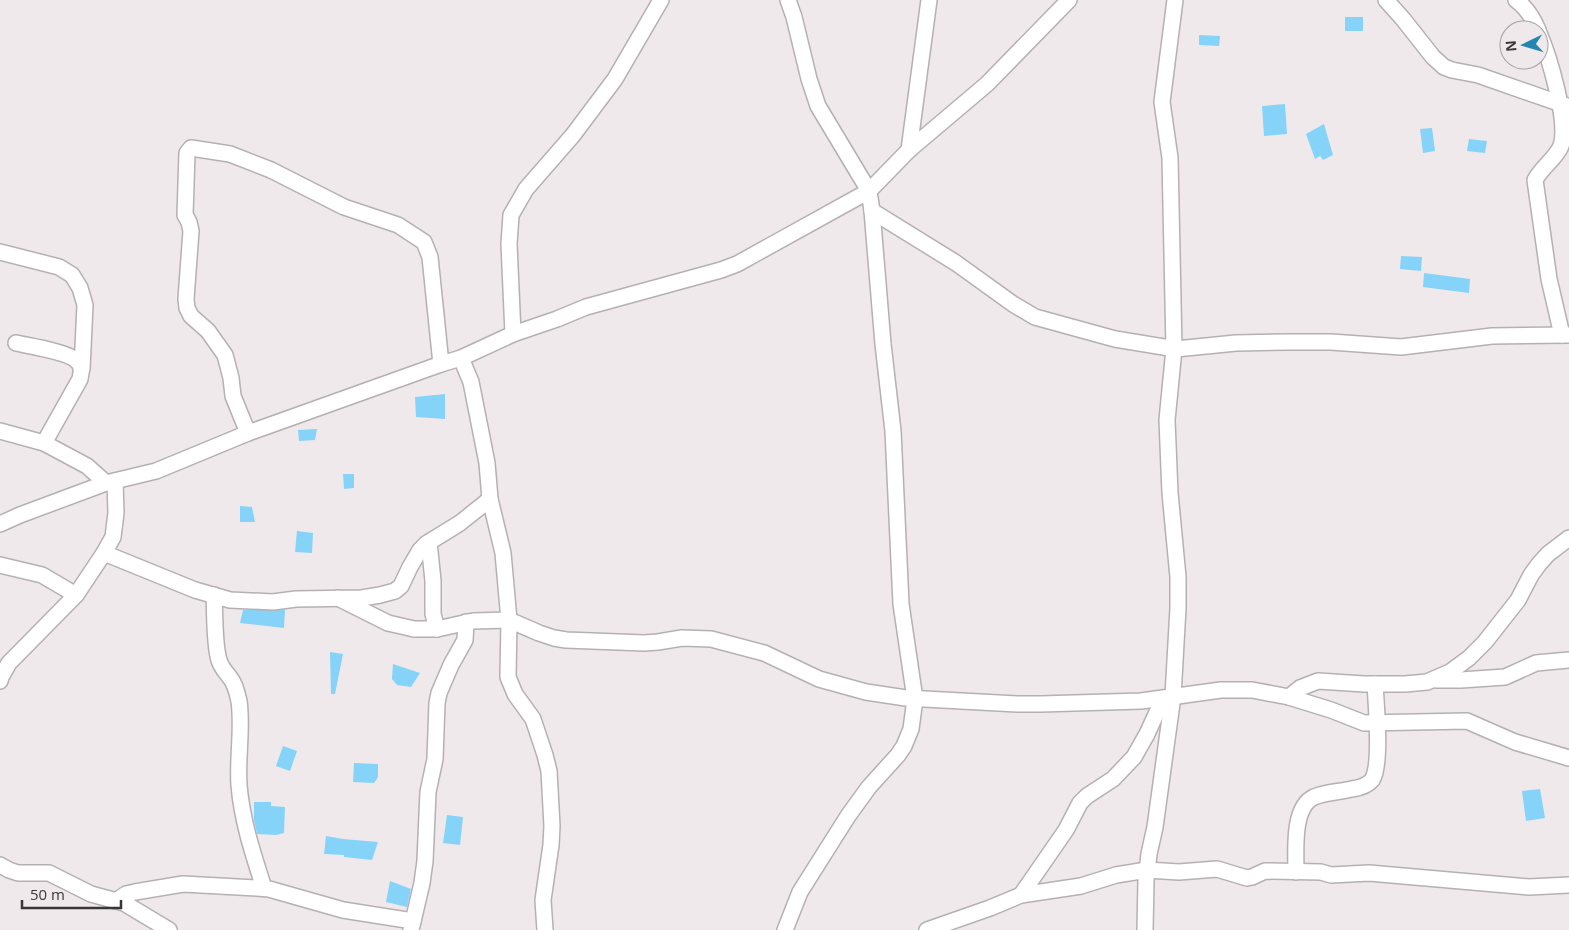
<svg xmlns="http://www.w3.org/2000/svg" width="1569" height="930" viewBox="0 0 1569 930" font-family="'Open Sans',sans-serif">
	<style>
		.building { fill: #85d3f9 }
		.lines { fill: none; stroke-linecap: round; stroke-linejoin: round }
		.street-casing { stroke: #b6b0b2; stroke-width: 18 }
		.street { stroke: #fff; stroke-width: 15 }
	</style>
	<rect width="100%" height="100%" fill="#efe9eb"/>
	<g class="building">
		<rect x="1345" y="17" width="18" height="14"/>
		<path d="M 1199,35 L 1220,36 L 1219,46 L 1199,45 Z"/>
		<path d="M 1285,104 L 1287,134 L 1264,136 L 1262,106 Z"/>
		<path d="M 1324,124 L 1333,155 L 1323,160 L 1320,156 L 1315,159 L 1306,134 Z"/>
		<path d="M 1432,128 L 1435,151 L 1423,153 L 1420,129 Z"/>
		<path d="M 1469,139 L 1487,141 L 1485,153 L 1467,151 Z"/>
		<path d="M 1401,256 L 1422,257 L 1421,271 L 1400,269 Z"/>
		<path d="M 1424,273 L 1470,279 L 1469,293 L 1423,287 Z"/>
		<path d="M 445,394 L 445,419 L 416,417 L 415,397 Z"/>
		<path d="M 317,429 L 315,440 L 299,441 L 298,430 Z"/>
		<path d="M 343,474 L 354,474 L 354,488 L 344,489 Z"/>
		<path d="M 240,506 L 252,507 L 255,522 L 240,522 Z"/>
		<path d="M 297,531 L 313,533 L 312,553 L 295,552 Z"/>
		<path d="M 243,610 L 285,610 L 284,628 L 240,623 Z"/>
		<path d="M 330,652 L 343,654 L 335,694 L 331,694 Z"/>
		<path d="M 393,664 L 420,673 L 411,687 L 397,685 L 392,679 Z"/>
		<path d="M 283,746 L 297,751 L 290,771 L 276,766 Z"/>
		<path d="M 354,763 L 378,764 L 378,777 L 374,783 L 353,782 Z"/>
		<path d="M 1540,789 L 1545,818 L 1526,821 L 1522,791 Z"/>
		<path d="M 254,802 L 271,802 L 271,806 L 285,807 L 284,833 L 276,835 L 257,834 L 254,820 Z"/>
		<path d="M 447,815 L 463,817 L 460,845 L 443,843 Z"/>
		<path d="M 326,836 L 343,839 L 378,842 L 372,860 L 344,857 L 344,855 L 324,854 Z"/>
		<path d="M 390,881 L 411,889 L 407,907 L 386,902 Z"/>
	</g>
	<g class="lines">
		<g class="street-casing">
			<g id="street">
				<path d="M 1386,0 L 1403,19 L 1433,57 L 1444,67 L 1452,70 L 1478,75 L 1567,106"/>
				<path d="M 1516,0 C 1527,8 1533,18 1538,30"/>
				<path d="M 1539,33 C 1549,56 1569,122 1561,146 C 1556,158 1542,167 1535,180 L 1549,279 L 1562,335"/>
				<path d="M 909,150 L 929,0"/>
				<path d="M 872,211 L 956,263 L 1013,304 L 1035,317 L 1115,339 L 1176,349 L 1236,343 L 1288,342 L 1331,342 L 1401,347 L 1492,336 L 1569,335"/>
				<path d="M 0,252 L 59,267 L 72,275 L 80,288 L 85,305 L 82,369"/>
				<path d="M 513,334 L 509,244 L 511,215 L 526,189 L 573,135 L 615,79 L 661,0"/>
				<path d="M 16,343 C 29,346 69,352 77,361 C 83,366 81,373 80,379 L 44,443"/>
				<path d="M 461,358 L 471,382 L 487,463 L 490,499 L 503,553 L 509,620 L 508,677 L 515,694 L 533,719 L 545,755 L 549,771 L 552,826 L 551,845 L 543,900 L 545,930"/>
				<path d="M 0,431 L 44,443 L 87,466 L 106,483"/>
				<path d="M 248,433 L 233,396 L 231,378 L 225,355 L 208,331 L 191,316 L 187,308 L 186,299 L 191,231 L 189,222 L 185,215 L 187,153 L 191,148 L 230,154 L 271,170 L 344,207 L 398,225 L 424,242 L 430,257 L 441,364"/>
				<path d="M 0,524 L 20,515 L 106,483 L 156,471 L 248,433 L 441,364 L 461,358 L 513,334 L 557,319 L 586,307 L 721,270 L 737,264 L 869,191 L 909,150 L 987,84 L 1069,0"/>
				<path d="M 429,542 L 433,581 L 433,614 L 437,629"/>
				<path d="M 104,553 L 195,590 L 230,600 L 273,602 L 296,599 L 362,598 L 380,595 L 395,591 L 401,586 L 410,567 L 420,550 L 426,544 L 460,523 L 490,499"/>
				<path d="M 0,565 L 42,575 L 76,595"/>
				<path d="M 214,595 C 215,613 214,644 219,660 C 221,668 227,673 231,679 C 236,686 237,693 239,701 C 243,729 237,757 239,785 C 242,821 253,854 264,888"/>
				<path d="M 338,598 L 388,623 L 414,629 L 437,629 L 473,621 L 509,620 L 539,633 L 554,638 L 566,640 L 644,643 L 658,642 L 682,638 L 711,639 L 764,653 L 819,679 L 866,692 L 906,698 L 1017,704 L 1041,704 L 1141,701 L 1221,690 L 1252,690 L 1289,697 L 1331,710 L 1364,723 L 1467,721 L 1515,742 L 1569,758"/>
				<path d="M 1436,680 L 1461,680 L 1505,677 L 1536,663 L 1569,660"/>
				<path d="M 0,681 L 1,677 L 9,663 L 76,595 L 104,553 L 113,537 L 116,513 L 115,481"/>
				<path d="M 1289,697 L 1300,688 L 1318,681 L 1364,684 L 1405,684 L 1427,682 L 1450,672 L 1469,658 L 1485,642 L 1518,600 L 1531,575 L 1539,564 L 1548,554 L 1569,538"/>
				<path d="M 0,865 L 9,870 L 18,873 L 49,873 L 91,894 L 124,903 L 169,930"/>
				<path d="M 1296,872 C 1296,851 1292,807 1314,797 C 1326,792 1339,792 1352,789 C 1359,788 1367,786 1372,780 C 1382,765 1376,704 1375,684"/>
				<path d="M 1021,895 L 1066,830 L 1080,803 L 1087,796 L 1113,779 L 1134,757 L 1147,734 L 1163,699"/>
				<path d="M 116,901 L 126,894 L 135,892 L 183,884 L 257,888 L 269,889 L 343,910 L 413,921"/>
				<path d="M 411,930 L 422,883 L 425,861 L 428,792 L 435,759 L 437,703 L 439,693 L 451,665 L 465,640 L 466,622"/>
				<path d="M 785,930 L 800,892 L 848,816 L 869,787 L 898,755 L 904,746 L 911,729 L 915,699 L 901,604 L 893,431 L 883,344 L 872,211 L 869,191 L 818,106 L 809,79 L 794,17 L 788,0"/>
				<path d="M 927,930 L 990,908 L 1021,895 L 1081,886 L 1116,875 L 1147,870 L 1179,872 L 1217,869 L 1247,878 L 1252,877 L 1265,871 L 1321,872 L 1331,875 L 1369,873 L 1529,887 L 1569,885"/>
				<path d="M 1145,930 L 1146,880 L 1149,854 L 1155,827 L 1173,696 L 1178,608 L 1178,577 L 1170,493 L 1167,420 L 1174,349 L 1170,158 L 1162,102 L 1175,0"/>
			</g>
		</g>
		<use href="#street" class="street"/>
	</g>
	<g transform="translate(1524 45) rotate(265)"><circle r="24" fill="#efe9eb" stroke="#a6a1a3"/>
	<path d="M0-4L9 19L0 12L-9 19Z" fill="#2388b1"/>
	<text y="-8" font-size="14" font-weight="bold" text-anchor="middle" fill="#383637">N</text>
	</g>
	<path d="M22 900v8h99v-8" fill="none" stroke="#383637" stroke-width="2.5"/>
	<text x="30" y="900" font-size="15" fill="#383637" stroke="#efe9eb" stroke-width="4" paint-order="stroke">50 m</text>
</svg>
